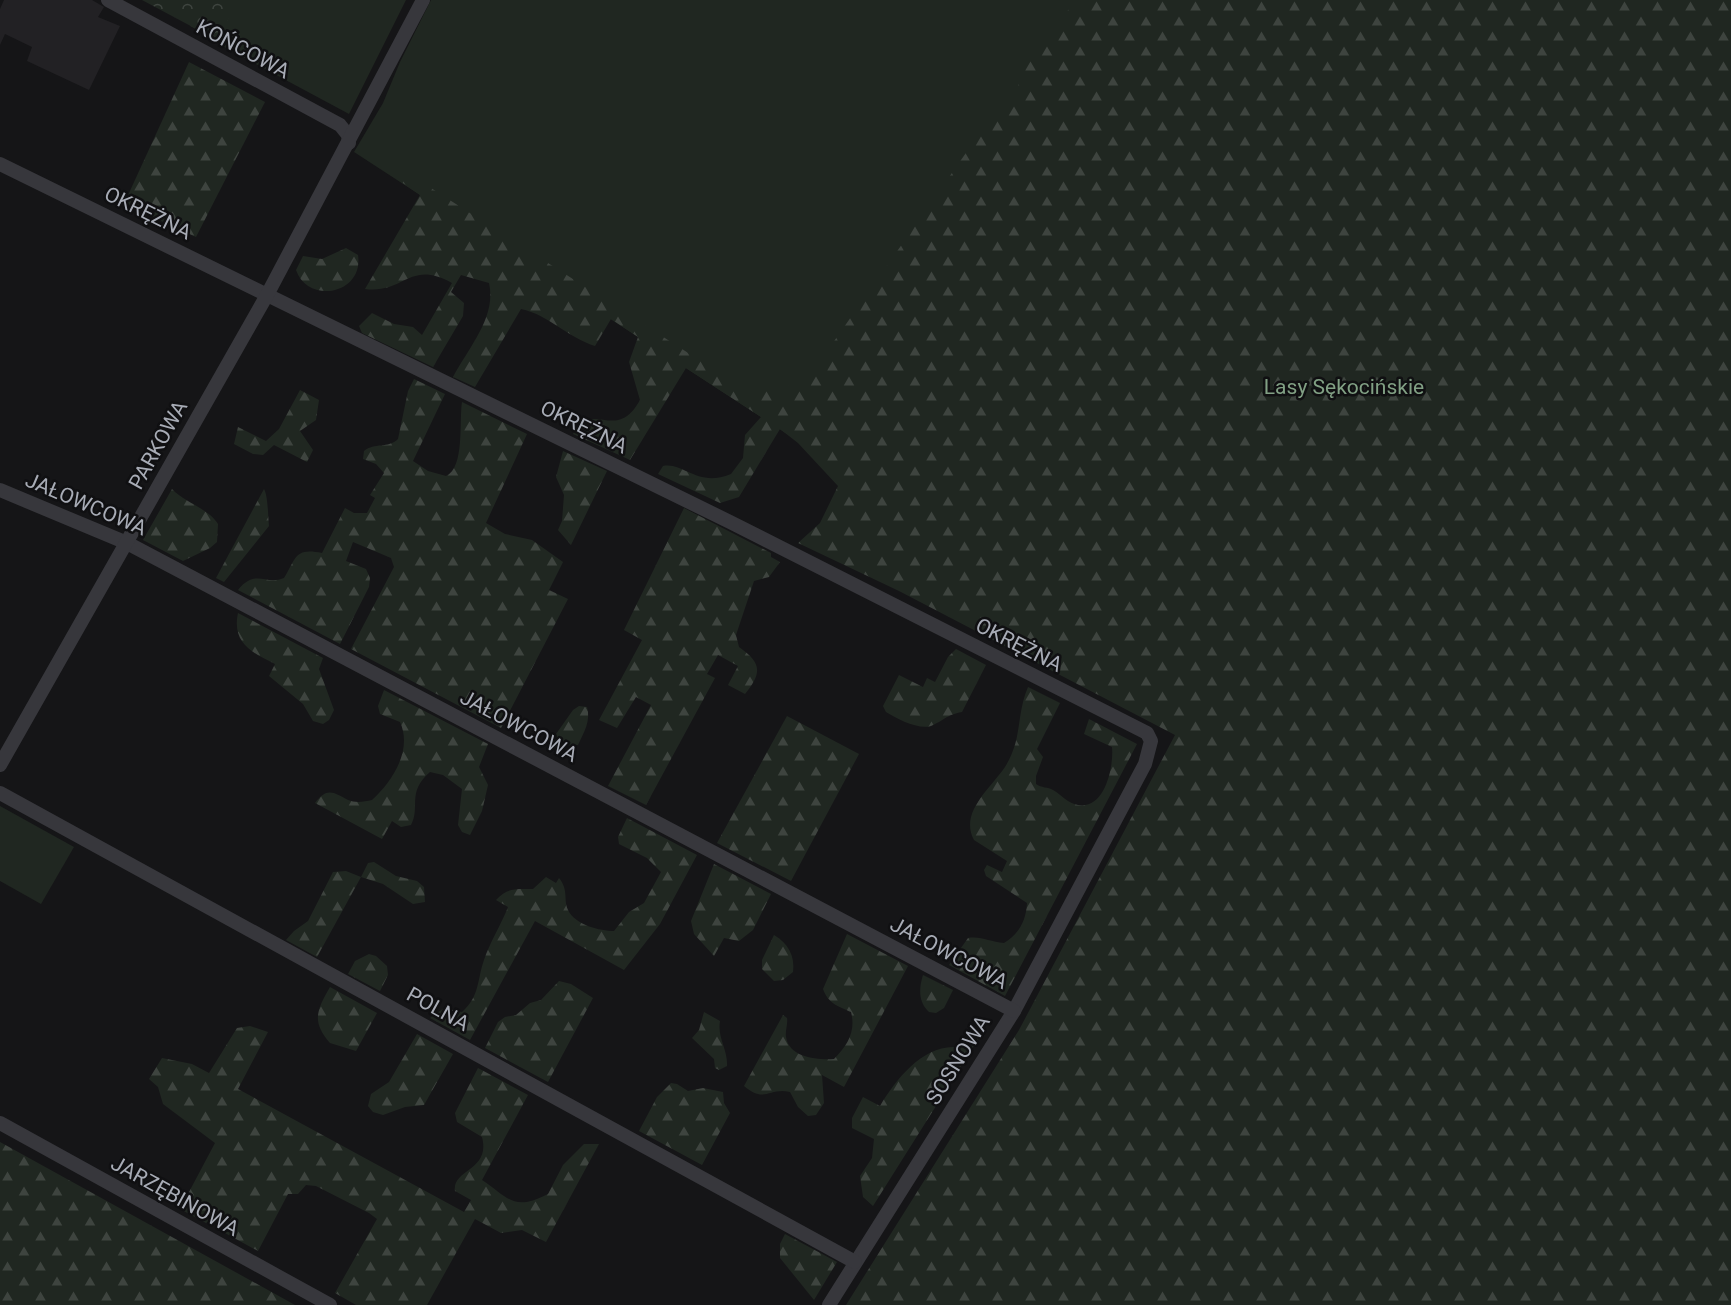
<svg xmlns="http://www.w3.org/2000/svg" width="1731" height="1305" viewBox="0 0 1731 1305" font-family="Roboto,sans-serif">
	<style>
		.built { fill: #222124 }
		.grass { fill: #202721 }
		.forest { fill: url(#forest-firs) }
		.park { fill: url(#park-crowns) }
		.lines { fill: none; stroke-linecap: round; stroke-linejoin: round }
		.minor { stroke: #37373c; stroke-width: 14 }
		.labels { text-anchor: middle; dominant-baseline: central; stroke-width: 5; stroke-linejoin: round; paint-order: stroke }
		.street-label { font-size: 21px; fill: #a8acb6; stroke: #101012 }
		.park-label { font-size: 21px; fill: #81a084; stroke: #101012 }
	</style>
	<defs>
		<pattern id="forest-firs" width="22" height="20" patternUnits="userSpaceOnUse" patternTransform="scale(1.5)"><rect width="22" height="20" fill="#202721"/><path d="M5 1l3.5 6h-7zM16 11l3.5 6h-7z" fill="#3e443f"/></pattern>
		<pattern id="park-crowns" width="20" height="18" patternUnits="userSpaceOnUse" patternTransform="scale(1.5)"><rect width="20" height="18" fill="#202721"/><path d="M2 6a3 3 0 1 1 6 0M12 15a3 3 0 1 1 6 0" fill="none" stroke="#3e443f"/></pattern>
	</defs>
	<rect width="100%" height="100%" fill="#151517"/>
	<path class="built" d="M 4,0 L 92,0 L 104,7 L 98,17 L 120,26 L 89,90 L 27,61 L 32,47 L 5,34 L 0,45 L 0,9 Z"/>
	<g class="grass">
		<path d="M 204,0 L 406,0 L 349,114 L 215,42 L 217,40 L 190,26 Z"/>
		<path d="M 431,0 L 1096,0 L 787,434 L 354,152 L 383,103 L 400,62 Z"/>
		<path d="M 0,806 L 74,847 L 41,904 L 0,881 Z"/>
	</g>
	<g class="forest">
		<path d="M 1076,0 L 1731,0 L 1731,1305 L 846,1305 L 1019,1030 L 1175,735 L 899,591 L 798,543 L 820,523 L 838,486 L 798,443 L 780,429 L 739,497 L 720,503 L 658,474 L 663,466 C 684,462 697,488 731,474 L 743,458 L 745,435 L 761,417 L 686,368 L 630,460 L 573,434 C 592,398 616,444 640,400 L 629,362 L 638,337 L 611,319 L 595,346 C 567,337 549,315 521,309 L 475,387 L 453,377 C 468,348 497,317 489,283 L 461,275 L 451,292 L 464,303 L 463,316 L 433,367 L 362,333 L 359,326 L 372,313 L 394,324 L 413,327 L 422,335 L 452,283 C 409,259 405,294 365,289 L 420,195 L 394,177 L 403,170 L 735,383 C 768,393 777,392 809,377 L 968,150 L 980,126 L 1003,111 L 1018,87 L 1023,68 Z"/>
		<path d="M 189,62 L 265,102 L 196,237 L 124,204 Z"/>
		<path d="M 346,248 L 358,255 C 364,294 308,305 296,270 L 303,256 L 322,259 Z"/>
		<path d="M 414,379 L 445,394 L 413,461 L 428,471 L 446,476 C 465,468 459,420 462,402 L 527,434 L 486,523 L 505,534 L 532,540 L 563,562 L 549,590 L 568,599 L 501,728 L 351,649 L 394,567 L 391,558 L 353,542 L 346,561 L 366,569 L 370,578 L 369,587 L 340,644 L 238,590 C 256,568 265,586 284,578 C 296,559 294,547 322,553 L 345,508 L 354,513 L 367,513 L 375,498 L 370,495 L 384,473 L 376,464 L 363,459 L 364,451 C 375,442 388,449 398,439 L 408,391 Z"/>
		<path d="M 300,390 L 319,400 L 316,420 L 300,431 L 313,450 L 307,462 L 274,445 L 263,455 L 253,454 L 234,444 L 238,427 L 266,441 L 279,429 Z"/>
		<path d="M 563,451 L 607,471 L 571,545 L 558,530 L 562,521 L 564,495 L 556,477 Z"/>
		<path d="M 172,489 C 185,503 208,508 218,524 L 217,542 L 210,548 L 183,561 L 143,540 Z"/>
		<path d="M 264,489 C 268,496 268,516 269,526 L 224,582 L 216,578 Z"/>
		<path d="M 684,508 L 771,553 L 771,557 L 780,562 L 769,577 L 754,581 L 736,635 L 739,647 C 762,663 762,673 745,694 L 728,685 L 738,666 L 718,655 L 707,674 L 715,678 L 646,805 L 608,786 L 651,705 L 636,697 L 617,728 L 599,720 L 642,640 L 624,630 Z"/>
		<path d="M 238,613 L 323,658 L 319,669 L 334,710 L 329,720 L 323,724 L 313,721 L 303,704 L 269,676 L 275,664 C 250,652 232,642 238,613 Z"/>
		<path d="M 956,649 L 986,665 L 962,712 C 946,715 943,721 931,726 C 919,730 897,719 886,712 L 883,706 L 899,675 L 923,687 L 927,678 L 935,682 L 948,657 Z"/>
		<path d="M 1028,687 L 1060,703 L 1037,749 L 1043,757 L 1036,776 L 1036,784 C 1041,788 1048,787 1053,790 C 1062,795 1067,803 1078,805 C 1105,810 1114,766 1112,747 L 1084,734 L 1089,719 L 1137,744 L 1005,996 L 949,965 L 968,938 C 981,936 990,942 1004,943 C 1019,934 1026,921 1027,903 L 986,876 L 984,870 L 987,865 L 1002,872 L 1007,861 L 974,840 C 959,812 991,788 1005,767 C 1023,738 1016,715 1028,687 Z"/>
		<path d="M 384,690 L 488,744 L 479,767 L 488,785 L 482,811 L 470,835 L 462,832 L 458,825 L 462,789 L 443,775 L 430,772 C 406,793 421,806 411,825 L 401,827 L 392,821 L 382,839 L 315,803 C 327,787 333,792 348,800 C 355,803 364,802 372,800 C 392,782 413,750 400,722 L 380,714 L 378,706 Z"/>
		<path d="M 579,706 L 587,707 C 591,721 584,732 578,745 L 561,746 L 556,734 L 573,710 Z"/>
		<path d="M 787,716 L 859,754 L 791,881 L 717,843 Z"/>
		<path d="M 627,818 L 697,855 L 660,924 L 624,970 L 535,921 L 470,1040 L 430,1018 L 444,1008 L 462,1012 C 480,996 477,980 484,960 C 490,942 501,925 508,907 L 496,900 C 508,887 517,889 533,889 L 546,877 L 556,883 L 559,878 C 569,891 563,898 568,910 C 575,925 600,931 614,931 L 629,912 L 644,903 L 661,872 L 647,858 L 619,844 L 618,837 Z"/>
		<path d="M 374,862 L 396,876 L 417,881 L 424,887 L 425,902 L 413,904 L 383,884 L 361,877 L 317,957 L 286,940 L 294,931 L 308,921 L 333,872 L 346,871 L 361,877 L 368,863 Z"/>
		<path d="M 714,864 L 771,894 L 753,930 L 739,941 L 724,938 L 714,956 L 694,934 L 691,921 Z"/>
		<path d="M 847,934 L 908,966 L 844,1087 L 822,1075 L 824,1103 L 816,1115 L 808,1116 L 798,1107 L 790,1092 C 769,1087 765,1104 744,1086 L 783,1015 L 787,1018 C 788,1024 785,1031 786,1037 C 789,1058 818,1060 834,1059 C 848,1045 856,1031 851,1012 C 837,1006 828,1003 823,989 Z"/>
		<path d="M 774,935 C 788,943 795,956 793,972 L 783,980 L 774,981 L 762,969 L 762,960 Z"/>
		<path d="M 369,954 L 376,956 L 387,966 L 388,975 L 380,991 L 348,974 L 355,961 Z"/>
		<path d="M 923,975 L 953,990 L 944,1008 L 936,1013 L 929,1012 C 918,1002 919,988 923,975 Z"/>
		<path d="M 559,981 L 571,984 L 593,998 L 548,1082 L 485,1048 L 498,1022 L 505,1017 L 516,1015 L 530,1003 L 541,1000 Z"/>
		<path d="M 330,987 L 377,1013 L 356,1051 L 330,1043 C 311,1021 317,1010 330,987 Z"/>
		<path d="M 704,1012 L 720,1021 C 717,1038 728,1049 727,1066 L 719,1070 L 715,1068 L 714,1059 L 692,1038 L 699,1030 Z"/>
		<path d="M 250,1026 L 268,1032 L 238,1089 L 464,1212 L 471,1200 L 455,1191 C 452,1169 491,1171 482,1137 L 457,1122 L 455,1113 L 478,1068 L 528,1095 L 482,1180 C 509,1198 513,1212 548,1194 L 563,1165 L 584,1144 L 599,1144 L 546,1242 L 522,1230 L 501,1233 L 475,1219 L 427,1305 L 356,1305 L 335,1293 L 377,1219 L 369,1213 L 316,1186 L 306,1185 L 298,1194 L 288,1194 L 258,1251 L 225,1233 L 223,1224 L 212,1219 L 206,1223 L 180,1209 L 215,1143 L 163,1104 L 158,1087 L 149,1079 L 162,1058 L 192,1064 L 209,1073 L 237,1028 Z"/>
		<path d="M 972,1028 L 982,1033 L 873,1206 L 863,1197 L 860,1176 L 872,1158 L 874,1139 L 852,1128 L 852,1118 L 863,1097 L 880,1106 C 896,1079 923,1045 956,1047 Z"/>
		<path d="M 417,1034 L 453,1054 L 424,1105 L 405,1107 L 383,1115 L 373,1112 L 368,1106 L 371,1094 L 389,1082 Z"/>
		<path d="M 671,1083 L 677,1084 L 688,1091 L 703,1088 L 723,1092 L 724,1103 L 730,1113 L 702,1165 L 639,1131 L 657,1097 Z"/>
		<path d="M 0,1142 L 295,1305 L 0,1305 Z"/>
		<path d="M 785,1234 L 837,1262 L 814,1300 L 780,1258 L 780,1244 Z"/>
	</g>
	<path class="park" d="M 142,0 L 238,0 L 217,40 Z"/>
	<g class="lines">
		<g class="minor">
			<path d="M 108,0 L 340,125 L 348,135 L 349,143"/>
			<path d="M 0,164 L 730,522 L 1147,733 L 1151,741 L 1145,764 L 1014,1011 L 829,1305"/>
			<path d="M 0,490 L 127,543 L 1014,1011"/>
			<path d="M 0,765 L 267,295 L 423,0"/>
			<path d="M 0,793 L 855,1262"/>
			<path d="M 0,1123 L 330,1305"/>
		</g>
	</g>
	<g class="labels">
		<g class="street-label">
			<text transform="translate(243 49) rotate(28)">KOŃCOWA</text>
			<text transform="translate(148 213) rotate(26)">OKRĘŻNA</text>
			<text transform="translate(584 427) rotate(26)">OKRĘŻNA</text>
			<text transform="translate(158 445) rotate(-61)">PARKOWA</text>
			<text transform="translate(86 504) rotate(23)">JAŁOWCOWA</text>
			<text transform="translate(1019 645) rotate(27)">OKRĘŻNA</text>
			<text transform="translate(519 726) rotate(28)">JAŁOWCOWA</text>
			<text transform="translate(949 953) rotate(28)">JAŁOWCOWA</text>
			<text transform="translate(438 1009) rotate(29)">POLNA</text>
			<text transform="translate(958 1060) rotate(-58)">SOSNOWA</text>
			<text transform="translate(175 1196) rotate(29)">JARZĘBINOWA</text>
		</g>
		<g class="park-label">
			<text x="1344" y="387">Lasy Sękocińskie</text>
		</g>
	</g>
</svg>
